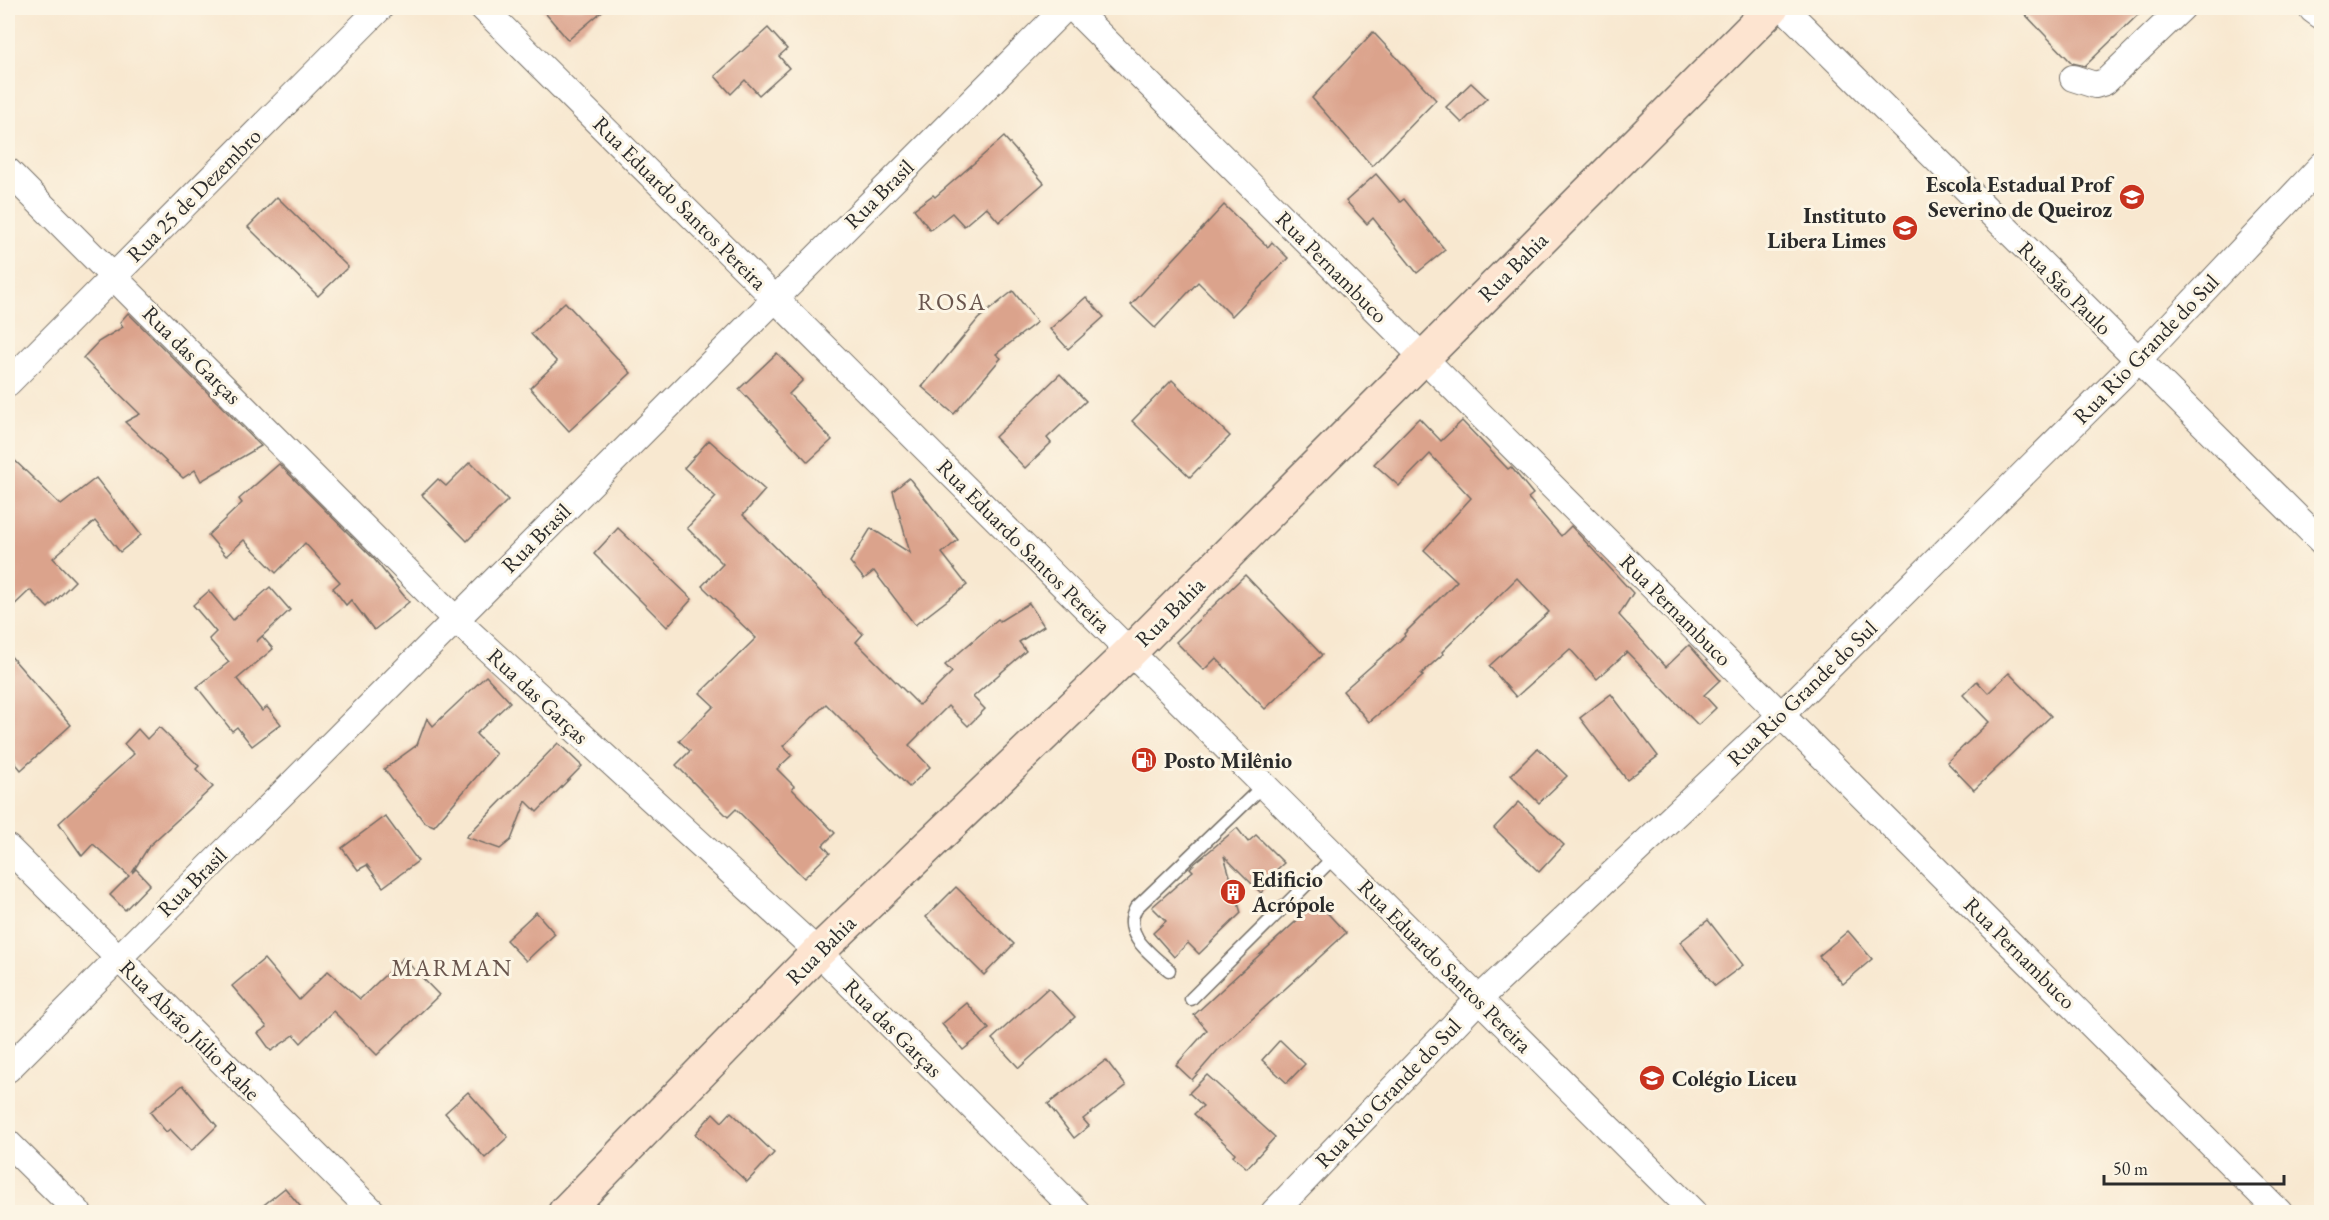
<svg xmlns="http://www.w3.org/2000/svg" width="2329" height="1220" viewBox="0 0 2329 1220" font-family="'EB Garamond',serif">
	<style>
		.building { fill: #dba38c }
		.lines { fill: none; stroke-linecap: round; stroke-linejoin: round }
		.service-casing { stroke: #736d65; stroke-width: 15 }
		.minor-casing { stroke: #736d65; stroke-width: 28 }
		.tertiary-casing { stroke: #736d65; stroke-width: 34 }
		.secondary-casing { stroke: #736d65; stroke-width: 36 }
		.service { stroke: #fff; stroke-width: 12 }
		.minor { stroke: #fff; stroke-width: 26 }
		.tertiary { stroke: #fff; stroke-width: 32 }
		.secondary { stroke: #fde4d0; stroke-width: 33 }
		.labels { text-anchor: middle; dominant-baseline: central; stroke-width: 6; stroke-linejoin: round; paint-order: stroke }
		.poi-label { font-size: 22px; font-weight: bold; fill: #2b2b2b; stroke: #fcf5e5; text-anchor: start }
		.street-label { font-size: 22px; fill: #2b2b2b; stroke: #fcf5e5 }
		.neighbourhood-label { font-size: 24px; letter-spacing: 1.5px; fill: #69554d; stroke: #fcf5e5 }
	</style>
	<rect width="100%" height="100%" fill="#fcf5e5"/>
	<filter id="ink" filterUnits="userSpaceOnUse"><feTurbulence type="fractalNoise" baseFrequency=".0167" numOctaves="2"/><feDisplacementMap in="SourceGraphic" scale="12" xChannelSelector="R" yChannelSelector="G"/><feConvolveMatrix kernelMatrix="1 2 1 2 8 2 1 2 1" color-interpolation-filters="sRGB"/></filter>
	<filter id="wash" filterUnits="userSpaceOnUse"><feTurbulence type="fractalNoise" baseFrequency=".008" numOctaves="4" result="noise"/><feDisplacementMap in="SourceGraphic" scale="24" xChannelSelector="R" yChannelSelector="G"/><feGaussianBlur stdDeviation="1.35" result="paint"/><feColorMatrix in="noise" values="0 0 0 0 0 0 0 0 0 0 0 0 0 0 0 0 0 1.4 0 .05"/><feComposite in="paint" operator="in"/></filter>
	<g filter="url(#wash)">
		<rect width="100%" height="100%" fill="#f8e8d0"/>
		<g id="blocks">
			<g class="building">
				<path d="M 541,8 L 606,8 L 568,40 Z"/>
				<path d="M 2019,8 L 2145,8 L 2085,66 L 2072,63 Z"/>
				<path d="M 768,28 L 787,49 L 779,56 L 789,68 L 759,95 L 745,80 L 731,94 L 715,76 Z"/>
				<path d="M 1373,32 L 1436,100 L 1372,166 L 1312,98 Z"/>
				<path d="M 1471,83 L 1487,98 L 1462,123 L 1446,107 Z"/>
				<path d="M 1004,137 L 1044,183 L 999,222 L 986,207 L 964,226 L 952,213 L 930,230 L 914,209 L 933,195 L 935,197 Z"/>
				<path d="M 1376,174 L 1400,202 L 1404,199 L 1445,250 L 1417,273 L 1373,218 L 1367,224 L 1346,201 Z"/>
				<path d="M 277,197 L 348,267 L 318,296 L 248,227 Z"/>
				<path d="M 1224,205 L 1268,247 L 1272,242 L 1288,258 L 1232,316 L 1198,282 L 1155,328 L 1131,305 Z"/>
				<path d="M 1013,291 L 1037,322 L 996,354 L 1001,358 L 954,414 L 922,387 L 978,319 Z"/>
				<path d="M 1086,297 L 1104,317 L 1068,349 L 1050,329 Z"/>
				<path d="M 565,302 L 631,373 L 569,431 L 530,388 L 557,362 L 531,334 Z"/>
				<path d="M 128,313 L 261,446 L 201,481 L 195,470 L 183,478 L 125,422 L 140,414 L 83,358 L 98,342 L 123,327 L 120,322 Z"/>
				<path d="M 777,353 L 803,380 L 789,394 L 832,440 L 808,462 L 739,389 Z"/>
				<path d="M 1060,374 L 1086,401 L 1047,438 L 1051,443 L 1025,468 L 995,437 Z"/>
				<path d="M 1172,380 L 1230,436 L 1190,477 L 1132,421 Z"/>
				<path d="M 1419,418 L 1441,441 L 1462,421 L 1508,469 L 1511,467 L 1533,494 L 1528,498 L 1561,536 L 1571,526 L 1633,593 L 1619,615 L 1666,667 L 1689,645 L 1720,680 L 1704,695 L 1716,708 L 1698,725 L 1627,652 L 1597,679 L 1570,649 L 1516,697 L 1489,666 L 1549,612 L 1517,578 L 1442,652 L 1443,654 L 1421,674 L 1423,676 L 1369,722 L 1343,691 L 1405,636 L 1404,634 L 1457,581 L 1424,550 L 1471,498 L 1430,454 L 1399,486 L 1374,464 Z"/>
				<path d="M 709,440 L 765,490 L 743,515 L 863,634 L 856,642 L 919,705 L 952,672 L 945,665 L 998,619 L 1000,621 L 1029,603 L 1044,626 L 1019,642 L 1026,651 L 973,697 L 985,709 L 968,726 L 948,706 L 909,745 L 930,767 L 909,787 L 826,704 L 783,746 L 792,755 L 777,769 L 794,786 L 792,789 L 835,833 L 823,845 L 830,853 L 804,878 L 736,809 L 728,817 L 676,765 L 690,751 L 679,741 L 714,706 L 700,693 L 756,638 L 702,586 L 723,564 L 687,528 L 716,497 L 684,468 Z"/>
				<path d="M 8,454 L 61,505 L 96,478 L 141,535 L 120,552 L 95,521 L 53,558 L 75,581 L 48,608 L 30,590 L 8,611 Z"/>
				<path d="M 470,462 L 508,500 L 467,541 L 422,495 L 438,479 L 446,486 Z"/>
				<path d="M 279,464 L 374,559 L 409,602 L 374,630 L 351,600 L 346,605 L 333,588 L 340,582 L 305,543 L 276,573 L 244,540 L 226,556 L 208,535 L 242,503 L 239,499 Z"/>
				<path d="M 909,478 L 958,540 L 942,553 L 967,585 L 915,625 L 874,571 L 864,579 L 850,562 L 871,528 L 910,553 L 893,491 Z"/>
				<path d="M 618,528 L 692,599 L 667,627 L 594,554 Z"/>
				<path d="M 1245,575 L 1322,655 L 1265,709 L 1216,658 L 1204,670 L 1176,642 Z"/>
				<path d="M 270,587 L 290,610 L 256,642 L 262,636 L 273,649 L 237,679 L 262,711 L 267,707 L 281,724 L 252,746 L 237,727 L 232,731 L 197,687 L 229,662 L 209,639 L 216,632 L 193,605 L 209,591 L 233,620 Z"/>
				<path d="M 8,653 L 71,725 L 21,770 L 8,754 Z"/>
				<path d="M 2009,673 L 2051,716 L 1974,790 L 1947,762 L 1989,722 L 1963,695 L 1977,681 L 1988,693 Z"/>
				<path d="M 486,676 L 510,702 L 476,734 L 496,754 L 434,826 L 424,822 L 384,769 L 417,745 L 427,718 L 433,726 Z"/>
				<path d="M 1611,694 L 1658,756 L 1627,780 L 1580,718 Z"/>
				<path d="M 159,727 L 199,766 L 196,769 L 213,787 L 149,846 L 132,873 L 136,869 L 150,884 L 125,910 L 110,895 L 129,876 L 93,844 L 82,856 L 59,823 L 134,754 L 124,744 L 138,729 L 147,739 Z"/>
				<path d="M 558,743 L 582,766 L 537,812 L 526,801 L 511,840 L 500,849 L 466,837 Z"/>
				<path d="M 1538,748 L 1567,776 L 1539,803 L 1511,775 Z"/>
				<path d="M 1519,802 L 1564,845 L 1539,872 L 1494,828 Z"/>
				<path d="M 385,816 L 418,861 L 383,887 L 367,865 L 358,870 L 342,848 Z"/>
				<path d="M 1237,828 L 1248,842 L 1256,835 L 1284,863 L 1273,873 L 1275,876 L 1261,893 L 1224,856 L 1241,913 L 1199,954 L 1188,943 L 1174,957 L 1153,933 L 1166,921 L 1152,907 L 1193,871 L 1190,868 L 1195,863 Z"/>
				<path d="M 956,887 L 1014,944 L 984,975 L 926,917 Z"/>
				<path d="M 1317,902 L 1346,933 L 1217,1051 L 1192,1080 L 1176,1065 L 1207,1030 L 1194,1015 Z"/>
				<path d="M 536,912 L 555,934 L 526,961 L 506,940 Z"/>
				<path d="M 1708,920 L 1743,965 L 1715,986 L 1680,942 Z"/>
				<path d="M 1848,931 L 1872,959 L 1843,984 L 1819,956 Z"/>
				<path d="M 403,958 L 439,995 L 377,1055 L 333,1011 L 301,1043 L 294,1035 L 271,1051 L 258,1033 L 267,1027 L 232,986 L 264,959 L 299,1000 L 328,971 L 360,999 Z"/>
				<path d="M 1048,988 L 1075,1017 L 1019,1068 L 992,1039 Z"/>
				<path d="M 967,1003 L 989,1029 L 963,1050 L 942,1024 Z"/>
				<path d="M 1280,1040 L 1305,1064 L 1287,1083 L 1262,1060 Z"/>
				<path d="M 1106,1060 L 1126,1086 L 1083,1119 L 1089,1126 L 1074,1138 L 1048,1104 Z"/>
				<path d="M 1207,1075 L 1275,1137 L 1247,1168 L 1233,1156 L 1235,1153 L 1194,1114 L 1203,1106 L 1189,1093 Z"/>
				<path d="M 183,1085 L 217,1126 L 191,1151 L 170,1129 L 166,1132 L 150,1112 Z"/>
				<path d="M 468,1092 L 508,1137 L 485,1158 L 445,1113 Z"/>
				<path d="M 731,1112 L 774,1153 L 747,1182 L 695,1134 L 713,1113 L 722,1122 Z"/>
				<path d="M 285,1188 L 305,1212 L 255,1212 Z"/>
			</g>
		</g>
	</g>
	<g filter="url(#ink)">
		<use href="#blocks" fill-opacity="0" stroke="#736d65" stroke-width="1.5"/>
		<g class="lines">
			<g class="service-casing">
				<g id="service">
					<path d="M 1169,970 C 1151,954 1121,934 1136,908 L 1264,785"/>
					<path d="M 1191,999 L 1335,856"/>
				</g>
			</g>
			<g class="minor-casing">
				<g id="minor">
					<path d="M 483,8 L 1693,1212"/>
					<path d="M 1073,8 L 2279,1212"/>
					<path d="M 1784,8 L 2322,542"/>
					<path d="M 2073,78 L 2095,85 L 2105,82 L 2182,8"/>
					<path d="M 8,171 L 455,619 L 818,952 L 1077,1212"/>
					<path d="M 8,383 L 380,8"/>
					<path d="M 8,848 L 373,1212"/>
					<path d="M 8,1069 L 1065,8"/>
					<path d="M 8,1143 L 78,1212"/>
					<path d="M 1274,1212 L 1479,999 L 1781,715 L 2138,360 L 2322,165"/>
				</g>
			</g>
			<g class="tertiary-casing">
				<path id="tertiary" d="M 2315,8 L 2322,13"/>
			</g>
			<g class="secondary-casing">
				<path id="secondary" d="M 565,1212 L 818,952 L 1130,652 L 1772,8"/>
			</g>
			<use href="#service" class="service"/>
			<use href="#minor" class="minor"/>
			<use href="#tertiary" class="tertiary"/>
			<use href="#secondary" class="secondary"/>
		</g>
	</g>
	<defs>
		<g id="school-disc" transform="scale(1.35)"><circle r="9.5" fill="#c8321e" stroke="#fcf5e5"/><path d="M0-5L7-2L0 1L-7-2ZM-4 1L0 2.5L4 1V4Q0 6-4 4Z" fill="#fff"/></g>
		<g id="fuel-disc" transform="scale(1.35)"><circle r="9.5" fill="#c8321e" stroke="#fcf5e5"/><path d="M-5.5-6h7V0h2V4h1.3V-2.5L3-4.5l.8-.8L6-3V5H2.5V1h-1V6h-7ZM-4.2-4.7v3.2H.2V-4.7Z" fill="#fff"/></g>
		<g id="building-disc" transform="scale(1.35)"><circle r="9.5" fill="#c8321e" stroke="#fcf5e5"/><path d="M-4-6H4V6H1V3H-1V6H-4ZM-2.5-4.3h1.7v1.8h-1.7ZM.8-4.3h1.7v1.8H.8ZM-2.5-1h1.7V.8h-1.7ZM.8-1h1.7V.8H.8Z" fill="#fff"/></g>
	</defs>
	<g fill-rule="evenodd">
		<use href="#school-disc" x="2132" y="197"/>
		<use href="#school-disc" x="1905" y="228"/>
		<use href="#fuel-disc" x="1144" y="760"/>
		<use href="#building-disc" x="1233" y="892"/>
		<use href="#school-disc" x="1652" y="1078"/>
	</g>
	<g class="labels">
		<g class="poi-label">
			<text x="2112" y="184" text-anchor="end">Escola Estadual Prof<tspan x="2112" dy="25">Severino de Queiroz</tspan></text>
			<text x="1886" y="215" text-anchor="end">Instituto<tspan x="1886" dy="25">Libera Limes</tspan></text>
			<text x="1164" y="760">Posto Milênio</text>
			<text x="1252" y="879">Edificio<tspan x="1252" dy="25">Acrópole</tspan></text>
			<text x="1672" y="1078">Colégio Liceu</text>
		</g>
		<g class="street-label">
			<text transform="translate(879 194) rotate(-45)">Rua Brasil</text>
			<text transform="translate(194 195) rotate(-45)">Rua 25 de Dezembro</text>
			<text transform="translate(680 203) rotate(45)">Rua Eduardo Santos Pereira</text>
			<text transform="translate(1332 267) rotate(45)">Rua Pernambuco</text>
			<text transform="translate(1513 267) rotate(-45)">Rua Bahia</text>
			<text transform="translate(2065 288) rotate(45)">Rua São Paulo</text>
			<text transform="translate(2146 349) rotate(-46)">Rua Rio Grande do Sul</text>
			<text transform="translate(192 355) rotate(45)">Rua das Garças</text>
			<text transform="translate(536 538) rotate(-45)">Rua Brasil</text>
			<text transform="translate(1024 546) rotate(45)">Rua Eduardo Santos Pereira</text>
			<text transform="translate(1676 610) rotate(45)">Rua Pernambuco</text>
			<text transform="translate(1170 612) rotate(-45)">Rua Bahia</text>
			<text transform="translate(1802 693) rotate(-44)">Rua Rio Grande do Sul</text>
			<text transform="translate(538 696) rotate(43)">Rua das Garças</text>
			<text transform="translate(192 882) rotate(-45)">Rua Brasil</text>
			<text transform="translate(821 950) rotate(-45)">Rua Bahia</text>
			<text transform="translate(2020 953) rotate(45)">Rua Pernambuco</text>
			<text transform="translate(1445 966) rotate(45)">Rua Eduardo Santos Pereira</text>
			<text transform="translate(893 1028) rotate(45)">Rua das Garças</text>
			<text transform="translate(190 1030) rotate(45)">Rua Abrão Júlio Rahe</text>
			<text transform="translate(1388 1093) rotate(-46)">Rua Rio Grande do Sul</text>
		</g>
		<g class="neighbourhood-label">
			<text x="952" y="301">ROSA</text>
			<text x="452" y="967">MARMAN</text>
		</g>
	</g>
	<rect width="2329" height="1220" fill="none" stroke="#fcf5e5" stroke-width="30"/>
	<path d="M2104 1175v9h180v-9" fill="none" stroke="#2b2b2b" stroke-width="3"/>
	<text x="2113" y="1175" font-size="18" fill="#2b2b2b" stroke="#fcf5e5" stroke-width="4.5" paint-order="stroke">50 m</text>
</svg>
